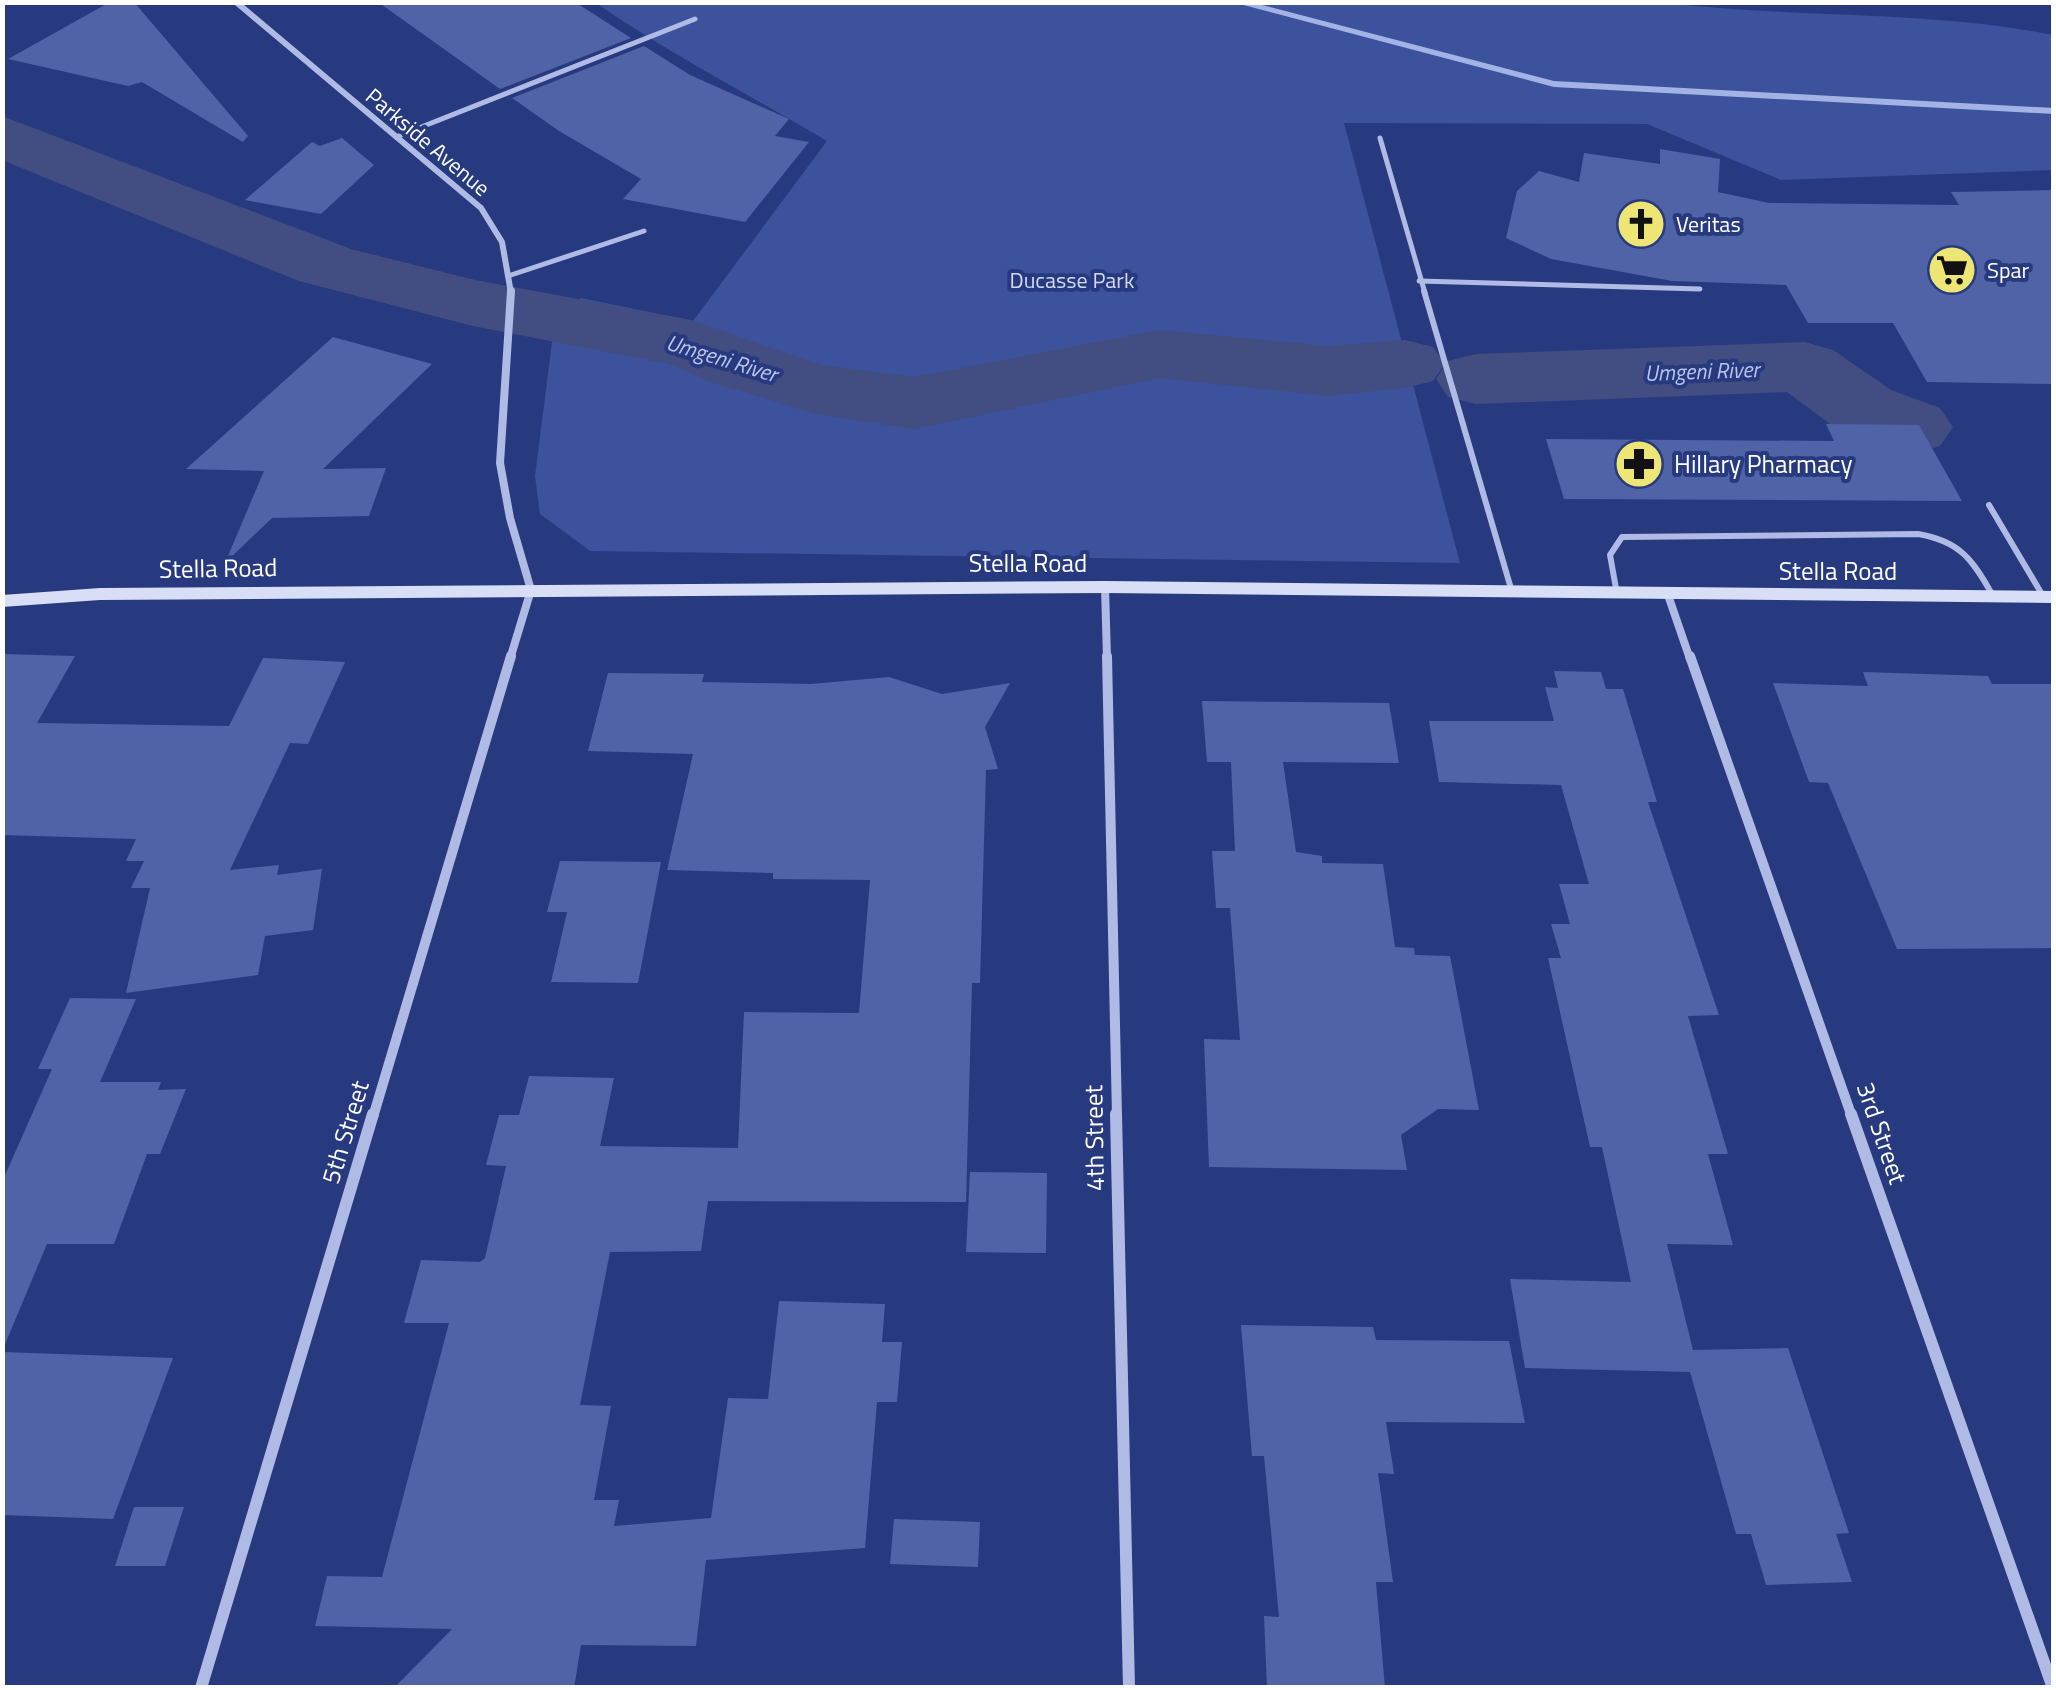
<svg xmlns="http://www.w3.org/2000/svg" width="2056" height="1690" viewBox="0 0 2056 1690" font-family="'Titillium Web',sans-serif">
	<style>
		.green { fill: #3c529c }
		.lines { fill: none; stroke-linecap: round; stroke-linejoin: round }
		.stream { fill: #a3b3e5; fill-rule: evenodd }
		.river { fill: #424e82; fill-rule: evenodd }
		.building { fill: #5063a7 }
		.service-far1 { stroke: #afbbe5; stroke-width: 5 }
		.service { stroke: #afbbe5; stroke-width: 6 }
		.minor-far3 { stroke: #afbbe5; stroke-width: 6 }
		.minor-far2 { stroke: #afbbe5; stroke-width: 8 }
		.minor-far1 { stroke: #afbbe5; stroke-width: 10 }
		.minor { stroke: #afbbe5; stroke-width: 12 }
		.secondary { fill: #d8def5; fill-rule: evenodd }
		.labels { text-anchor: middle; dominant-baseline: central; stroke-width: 8; stroke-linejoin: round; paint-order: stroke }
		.far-street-label { font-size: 22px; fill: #fff; stroke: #283a7f }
		.far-poi-label { font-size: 22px; fill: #fff; stroke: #283a7f; text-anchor: start }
		.far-park-label { font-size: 22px; fill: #d1d9f4; stroke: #283a7f }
		.far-water-label { font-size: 22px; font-style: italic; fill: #bac5ed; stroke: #283a7f }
		.poi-label { font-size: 25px; fill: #fff; stroke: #283a7f; text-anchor: start }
		.street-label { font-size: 25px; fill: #fff; stroke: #283a7f }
	</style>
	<rect width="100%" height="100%" fill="#283a7f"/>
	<path class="green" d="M 1661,2 C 1792,19 1924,9 2053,35 L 2053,170 L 1781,180 L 1647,124 L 1344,123 L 1460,563 L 590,551 L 540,514 L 535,476 L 555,319 L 581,298 L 693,321 L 827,141 C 750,95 670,54 596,3 Z"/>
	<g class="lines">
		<path class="stream" d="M 1232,2 L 1251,2 L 1554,81 L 2054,108 L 2054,114 L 1554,87 Z"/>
		<g class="river">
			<path d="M 2,116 L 351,249 L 475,280 L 691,320 L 823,365 L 914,377 L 1160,330 L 1327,346 L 1405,340 L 1433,347 L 1445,364 L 1433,381 L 1405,388 L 1327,396 L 1160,378 L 914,429 L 816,414 L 710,382 L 669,364 L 473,326 L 299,281 L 2,160 Z"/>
			<path d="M 1805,342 L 1833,350 L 1891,390 L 1940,408 L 1953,427 L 1940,446 L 1911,454 L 1882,446 L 1833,426 L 1787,392 L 1476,404 L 1448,397 L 1436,379 L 1448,361 L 1476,354 Z"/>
		</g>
	</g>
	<g class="building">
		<path d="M 110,2 L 134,2 L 248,136 L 243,142 L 142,82 L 128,86 L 8,59 Z"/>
		<path d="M 378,2 L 575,2 L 631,38 L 500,89 Z"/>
		<path d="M 644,46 L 690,75 L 789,119 L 775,136 L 809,142 L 745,222 L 623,199 L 641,179 L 559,131 L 512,98 Z"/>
		<path d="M 342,138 L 374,165 L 321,214 L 245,200 L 312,142 L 320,146 Z"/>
		<path d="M 1660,149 L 1720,159 L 1718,192 L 1769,203 L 1959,205 L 1951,192 L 2054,190 L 2054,384 L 1927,382 L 1893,323 L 1808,323 L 1786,285 L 1672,281 L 1551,259 L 1506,238 L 1517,191 L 1539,171 L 1579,182 L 1584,153 L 1660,164 Z"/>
		<path d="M 333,337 L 432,364 L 323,469 L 386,468 L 369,516 L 272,518 L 225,563 L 264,471 L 186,469 Z"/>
		<path d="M 1826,424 L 1919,425 L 1962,501 L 1564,499 L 1546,439 L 1834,441 Z"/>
		<path d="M 2,654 L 75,656 L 37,723 L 229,726 L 263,658 L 345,662 L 308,744 L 290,743 L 230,870 L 279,865 L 277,875 L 322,869 L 313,930 L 265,936 L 258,975 L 126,993 L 150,888 L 131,888 L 144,861 L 126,861 L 136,839 L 2,835 Z"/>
		<path d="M 1554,671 L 1601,672 L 1606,689 L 1623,689 L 1657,802 L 1648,802 L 1719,1015 L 1688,1016 L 1728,1154 L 1708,1154 L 1733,1245 L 1667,1244 L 1693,1350 L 1788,1348 L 1849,1533 L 1836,1534 L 1852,1582 L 1766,1585 L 1751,1534 L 1736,1534 L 1690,1372 L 1525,1368 L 1510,1279 L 1631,1282 L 1602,1147 L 1590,1147 L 1548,958 L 1561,958 L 1551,924 L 1570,924 L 1559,884 L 1589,884 L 1561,785 L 1439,782 L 1429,721 L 1554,721 L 1545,687 L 1558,688 Z"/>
		<path d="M 1863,672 L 1988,676 L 1992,684 L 2054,684 L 2054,948 L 1897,949 L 1828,783 L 1809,782 L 1773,683 L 1868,686 Z"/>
		<path d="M 608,673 L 704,674 L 702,682 L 811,684 L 889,677 L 942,694 L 1010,683 L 985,727 L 998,769 L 986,770 L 980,983 L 972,983 L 966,1202 L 708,1201 L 701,1251 L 610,1252 L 580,1405 L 611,1406 L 594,1500 L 619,1500 L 614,1526 L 711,1518 L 728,1398 L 768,1399 L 779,1301 L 885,1304 L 882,1342 L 902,1342 L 897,1402 L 877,1402 L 865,1548 L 706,1560 L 696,1646 L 581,1645 L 574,1688 L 394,1688 L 452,1629 L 315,1626 L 327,1576 L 382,1577 L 449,1323 L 404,1323 L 421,1260 L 480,1262 L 485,1258 L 506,1166 L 486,1165 L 499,1115 L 519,1115 L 529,1076 L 614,1078 L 600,1146 L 738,1148 L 744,1012 L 859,1013 L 870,880 L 773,879 L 773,873 L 667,870 L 693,754 L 588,751 Z"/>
		<path d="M 1202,701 L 1389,703 L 1399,763 L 1283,762 L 1296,852 L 1322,856 L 1322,863 L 1383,864 L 1395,947 L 1414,948 L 1415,955 L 1450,956 L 1479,1110 L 1438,1109 L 1401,1135 L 1407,1170 L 1209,1167 L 1204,1039 L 1240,1040 L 1230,908 L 1216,908 L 1212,851 L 1235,851 L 1231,762 L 1207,762 Z"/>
		<path d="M 560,861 L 661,862 L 638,983 L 551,982 L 567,912 L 547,912 Z"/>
		<path d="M 70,998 L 136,999 L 100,1082 L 161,1082 L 158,1090 L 186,1089 L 160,1154 L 147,1154 L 114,1244 L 47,1244 L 3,1349 L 2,1182 L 52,1069 L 38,1069 Z"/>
		<path d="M 970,1172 L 1047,1173 L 1046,1253 L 966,1252 Z"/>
		<path d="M 1241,1325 L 1373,1327 L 1376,1340 L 1509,1341 L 1525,1423 L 1386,1422 L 1394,1474 L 1378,1473 L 1393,1582 L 1376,1582 L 1385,1688 L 1267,1688 L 1264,1616 L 1279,1617 L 1264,1456 L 1252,1456 Z"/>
		<path d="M 2,1352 L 173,1358 L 113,1519 L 2,1515 Z"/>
		<path d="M 134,1507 L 184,1507 L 165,1566 L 115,1566 Z"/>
		<path d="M 894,1519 L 980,1522 L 978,1567 L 890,1564 Z"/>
	</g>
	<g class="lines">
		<g class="service-far1">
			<path d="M 396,137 L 695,19"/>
			<path d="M 1380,138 L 1425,293"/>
			<path d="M 511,275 L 644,231"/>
			<path d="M 1419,281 L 1700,289"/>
		</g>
		<g class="service">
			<path d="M 1424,291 L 1512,592"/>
			<path d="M 1989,505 L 2043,596"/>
			<path d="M 1617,594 L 1610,555 L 1622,537 L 1918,534 C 1960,541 1973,560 1993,596"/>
		</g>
		<path class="minor-far3" d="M 236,2 L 481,208 L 502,242 L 511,293"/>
		<g class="minor-far2">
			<path d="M 1105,587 L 1107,659"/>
			<path d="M 1668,595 L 1690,659"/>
			<path d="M 510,659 L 531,590 L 510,518 L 500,463 L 511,291"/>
		</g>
		<g class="minor-far1">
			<path d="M 1107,656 L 1117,1117"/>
			<path d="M 1690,656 L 1852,1117"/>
			<path d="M 373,1117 L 511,656"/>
		</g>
		<g class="minor">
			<path d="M 1116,1114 L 1129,1688"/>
			<path d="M 1851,1114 L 2053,1688"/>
			<path d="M 201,1688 L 373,1114"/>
		</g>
		<path class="secondary" d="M 1105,581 L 2054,591 L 2054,603 L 1105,593 L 100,600 L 2,607 L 2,595 L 100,588 Z"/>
	</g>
	<defs>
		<g id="church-disc" transform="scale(2.5)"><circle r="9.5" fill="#ede675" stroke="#283a7f"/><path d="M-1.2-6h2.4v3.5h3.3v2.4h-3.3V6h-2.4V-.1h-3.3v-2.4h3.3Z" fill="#111"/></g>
		<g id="supermarket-disc" transform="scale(2.5)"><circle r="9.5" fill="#ede675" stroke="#283a7f"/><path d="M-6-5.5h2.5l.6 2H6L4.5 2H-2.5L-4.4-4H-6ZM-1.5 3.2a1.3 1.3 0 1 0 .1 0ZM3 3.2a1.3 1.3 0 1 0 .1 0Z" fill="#111"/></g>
		<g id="pharmacy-disc" transform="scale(2.5)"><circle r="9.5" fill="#ede675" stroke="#283a7f"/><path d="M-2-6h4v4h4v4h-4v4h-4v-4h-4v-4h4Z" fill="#111"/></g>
	</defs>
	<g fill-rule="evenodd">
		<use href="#church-disc" x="1641" y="224"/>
		<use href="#supermarket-disc" x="1952" y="270"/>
		<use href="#pharmacy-disc" x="1639" y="464"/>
	</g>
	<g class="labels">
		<g class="far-street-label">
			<text transform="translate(428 142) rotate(40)">Parkside Avenue</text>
		</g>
		<g class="far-poi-label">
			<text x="1676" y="224">Veritas</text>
			<text x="1987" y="270">Spar</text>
		</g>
		<g class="far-park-label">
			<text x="1072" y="280">Ducasse Park</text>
		</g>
		<g class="far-water-label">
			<text transform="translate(722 358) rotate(17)">Umgeni River</text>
			<text transform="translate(1702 371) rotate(-2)">Umgeni River</text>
		</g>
		<g class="poi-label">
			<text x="1674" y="464">Hillary Pharmacy</text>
		</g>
		<g class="street-label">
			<text x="1028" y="563">Stella Road</text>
			<text transform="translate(218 568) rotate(-1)">Stella Road</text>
			<text x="1838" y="571">Stella Road</text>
			<text transform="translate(345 1132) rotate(-73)">5th Street</text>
			<text transform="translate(1882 1133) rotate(71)">3rd Street</text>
			<text transform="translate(1094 1138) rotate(-91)">4th Street</text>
		</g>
	</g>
	<rect width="2056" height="1690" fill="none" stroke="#ffffff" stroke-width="10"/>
</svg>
